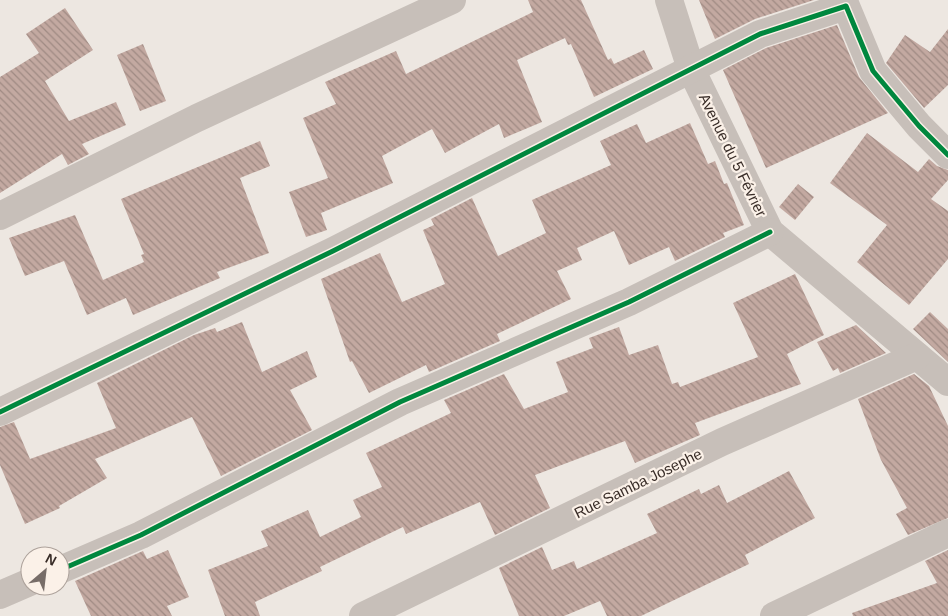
<svg xmlns="http://www.w3.org/2000/svg" width="948" height="616" viewBox="0 0 948 616" font-family="Arial,sans-serif">
	<style>
		.building { fill: url(#building-back-hatch) }
		.lines { fill: none; stroke-linecap: round; stroke-linejoin: round }
		.street { stroke: #c7bfb9; stroke-width: 28 }
		.cycleway-casing { stroke: #fbf1e8; stroke-width: 8 }
		.cycleway { stroke: #00873e; stroke-width: 5 }
		.labels { text-anchor: middle; dominant-baseline: central; stroke-width: 4.5; stroke-linejoin: round; paint-order: stroke }
		.street-label { font-size: 15px; fill: #382c27; stroke: #fbf1e8 }
	</style>
	<defs>
		<pattern id="building-back-hatch" width="6" height="6" patternUnits="userSpaceOnUse" patternTransform="scale(1.25)"><rect width="6" height="6" fill="#c3a9a1"/><path d="M-1 5l2 2M0 0l6 6M5-1l2 2" fill="none" stroke="#9f8a83"/></pattern>
	</defs>
	<rect width="100%" height="100%" fill="#ede7e1"/>
	<g class="building">
		<path d="M 528,0 L 581,0 L 608,60 L 611,58 L 614,64 L 644,50 L 653,69 L 594,97 L 571,44 L 568,45 L 565,38 L 517,60 L 542,122 L 504,138 L 499,124 L 445,153 L 432,129 L 382,156 L 393,183 L 321,213 L 327,230 L 306,237 L 289,192 L 328,178 L 303,118 L 336,104 L 325,82 L 396,51 L 406,74 L 533,12 Z"/>
		<path d="M 699,0 L 814,0 L 755,19 L 715,39 Z"/>
		<path d="M 65,8 L 93,50 L 45,81 L 69,121 L 116,102 L 126,125 L 82,144 L 89,154 L 68,165 L 62,154 L 0,193 L 0,77 L 39,53 L 26,34 Z"/>
		<path d="M 837,25 L 859,77 L 888,113 L 766,168 L 723,70 L 766,48 Z"/>
		<path d="M 948,29 L 948,85 L 924,108 L 886,63 L 905,35 L 930,52 Z"/>
		<path d="M 143,44 L 166,101 L 140,111 L 117,55 Z"/>
		<path d="M 690,123 L 708,164 L 715,161 L 724,184 L 727,183 L 744,225 L 723,233 L 725,237 L 675,261 L 669,247 L 629,265 L 614,231 L 577,248 L 582,260 L 557,271 L 571,299 L 497,334 L 500,341 L 429,372 L 426,365 L 369,393 L 352,361 L 350,362 L 321,279 L 380,253 L 402,302 L 445,284 L 423,230 L 434,225 L 431,219 L 472,198 L 498,256 L 546,233 L 532,200 L 611,165 L 600,141 L 637,124 L 646,143 Z"/>
		<path d="M 867,133 L 918,172 L 929,159 L 937,166 L 948,170 L 948,180 L 931,199 L 948,211 L 948,259 L 909,305 L 857,262 L 887,225 L 830,183 Z"/>
		<path d="M 260,141 L 270,166 L 240,178 L 269,253 L 217,272 L 220,278 L 133,315 L 126,298 L 87,315 L 64,261 L 25,276 L 9,238 L 75,215 L 103,280 L 144,262 L 141,255 L 144,254 L 121,199 Z"/>
		<path d="M 798,184 L 814,197 L 795,220 L 779,207 Z"/>
		<path d="M 795,274 L 824,335 L 787,354 L 801,384 L 695,423 L 700,435 L 635,463 L 625,441 L 535,475 L 550,508 L 495,535 L 480,502 L 406,534 L 403,527 L 320,567 L 322,571 L 255,602 L 260,616 L 225,616 L 208,570 L 268,546 L 261,531 L 308,510 L 320,537 L 361,517 L 353,500 L 382,487 L 366,453 L 451,413 L 444,400 L 504,374 L 524,409 L 568,392 L 556,362 L 593,348 L 589,338 L 619,327 L 629,355 L 658,345 L 672,384 L 678,382 L 680,387 L 758,357 L 733,303 Z"/>
		<path d="M 930,312 L 948,329 L 948,362 L 913,329 Z"/>
		<path d="M 242,322 L 262,372 L 307,351 L 317,377 L 290,390 L 312,430 L 221,476 L 192,417 L 95,459 L 107,478 L 59,506 L 60,508 L 25,524 L 0,465 L 0,427 L 14,422 L 30,459 L 116,428 L 97,383 L 194,335 L 215,328 L 217,332 Z"/>
		<path d="M 856,325 L 886,353 L 840,373 L 838,368 L 833,371 L 817,342 Z"/>
		<path d="M 914,374 L 929,386 L 948,426 L 948,518 L 908,535 L 896,514 L 907,508 L 881,460 L 858,399 Z"/>
		<path d="M 789,471 L 815,518 L 745,555 L 749,564 L 641,616 L 607,616 L 600,601 L 564,616 L 519,616 L 499,568 L 542,547 L 552,570 L 574,561 L 577,569 L 657,533 L 647,514 L 699,489 L 701,494 L 719,485 L 727,503 Z"/>
		<path d="M 168,550 L 189,597 L 167,606 L 172,616 L 91,616 L 75,581 L 143,551 L 147,559 Z"/>
		<path d="M 948,550 L 948,616 L 853,616 L 852,613 L 937,583 L 925,561 Z"/>
	</g>
	<g class="lines">
		<g class="street">
			<path d="M 669,0 L 691,69 L 770,232 L 948,382"/>
			<path d="M 0,216 L 197,118 L 452,0"/>
			<path d="M 0,412 L 333,251 L 760,34 L 846,6 L 873,71 L 919,126 L 948,155"/>
			<path d="M 60,570 L 141,535 L 400,402 L 629,302 L 770,232"/>
			<path d="M 0,595 L 30,582"/>
			<path d="M 363,616 L 722,442 L 917,356"/>
			<path d="M 774,616 L 948,533"/>
		</g>
		<g class="cycleway-casing">
			<g id="cycleway">
				<path d="M 0,412 L 333,251 L 760,34 L 846,6 L 873,71 L 919,126 L 948,155"/>
				<path d="M 60,570 L 141,535 L 400,402 L 629,302 L 770,232"/>
			</g>
		</g>
		<use href="#cycleway" class="cycleway"/>
	</g>
	<g class="labels">
		<g class="street-label">
			<text transform="translate(733 155) rotate(64)">Avenue du 5 Février</text>
			<text transform="translate(638 483) rotate(-26)">Rue Samba Josephe</text>
		</g>
	</g>
	<g transform="translate(45 571) rotate(28)"><circle r="24" fill="#fbf1e8" stroke="#ada29b"/>
	<path d="M0-4L9 19L0 12L-9 19Z" fill="#776d68"/>
	<text y="-8" font-size="14" font-weight="bold" text-anchor="middle" fill="#382c27">N</text>
	</g>
</svg>
